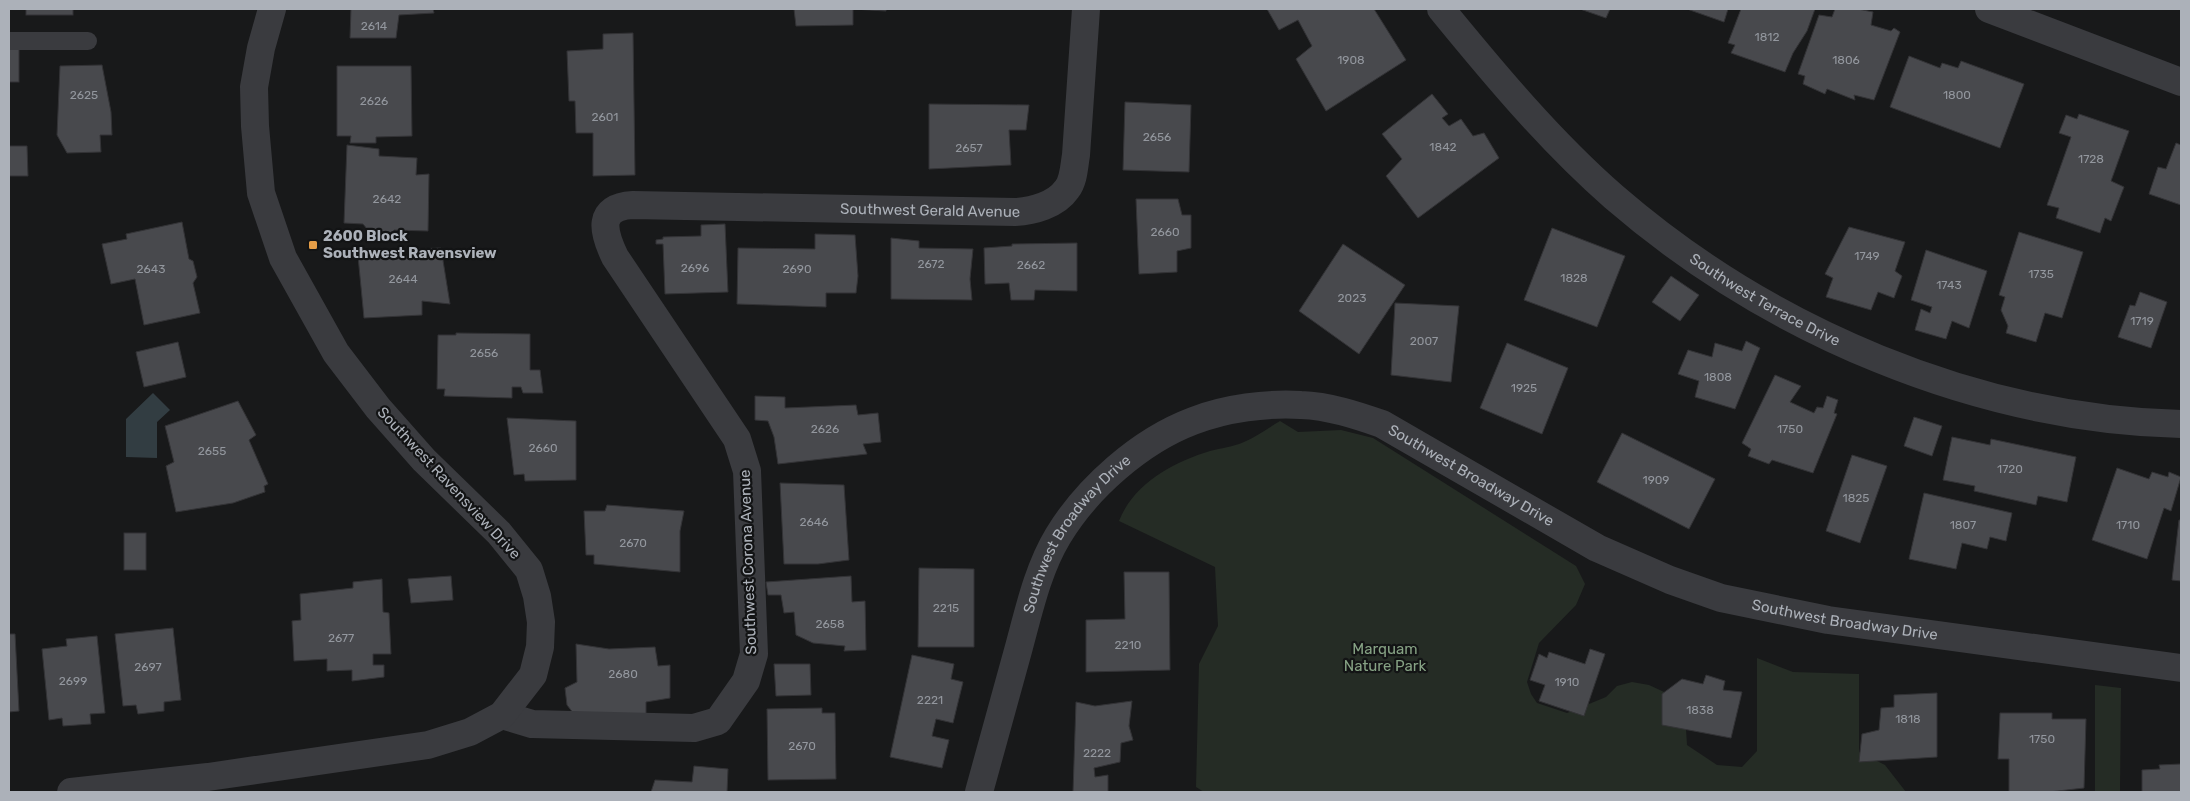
<svg xmlns="http://www.w3.org/2000/svg" width="2190" height="801" viewBox="0 0 2190 801" font-family="Rubik,sans-serif">
	<style>
		.green { fill: #252c25 }
		.water { fill: #323d42 }
		.building { fill: #48494d; stroke: #333336 }
		.lines { fill: none; stroke-linecap: round; stroke-linejoin: round }
		.service { stroke: #3a3b3f; stroke-width: 18 }
		.minor { stroke: #3a3b3f; stroke-width: 28 }
		.tertiary { stroke: #3a3b3f; stroke-width: 28 }
		.poi-dot { fill: #e49d47; stroke: #131415; stroke-width: 2 }
		.labels { text-anchor: middle; dominant-baseline: central; stroke-width: 4.5; stroke-linejoin: round; paint-order: stroke }
		.number-label { font-size: 12px; fill: #93979e }
		.street-label { font-size: 15px; fill: #acb1b9; stroke: #131415 }
		.poi-label { font-size: 15px; font-weight: bold; fill: #acb1b9; stroke: #131415; text-anchor: start }
		.park-label { font-size: 15px; fill: #86a284; stroke: #131415 }
	</style>
	<rect width="100%" height="100%" fill="#18191a"/>
	<g class="green">
		<path d="M 1280,421 L 1298,432 L 1341,430 L 1373,438 L 1576,566 L 1585,584 L 1576,605 L 1539,643 L 1527,682 L 1531,694 L 1537,703 L 1567,713 L 1606,697 L 1617,686 L 1632,682 L 1649,685 L 1675,697 L 1685,713 L 1687,745 L 1717,765 L 1742,767 L 1757,751 L 1757,658 L 1793,672 L 1859,674 L 1859,752 L 1885,765 L 1906,792 L 1204,792 L 1196,787 L 1199,664 L 1218,626 L 1215,567 L 1119,521 C 1134,483 1174,462 1210,451 C 1221,448 1233,447 1244,442 C 1256,437 1268,428 1280,421 Z"/>
		<path d="M 2095,685 L 2121,688 L 2120,792 L 2095,792 Z"/>
	</g>
	<path class="water" d="M 153,393 L 170,410 L 157,422 L 157,458 L 126,457 L 126,419 Z"/>
	<g class="building">
		<rect x="26" y="9" width="47" height="6"/>
		<path d="M 351,9 L 433,9 L 434,13 L 399,15 L 396,38 L 350,38 Z"/>
		<path d="M 794,9 L 886,9 L 886,11 L 853,9 L 853,25 L 796,26 Z"/>
		<path d="M 1267,9 L 1374,9 L 1406,60 L 1326,111 L 1296,59 L 1312,46 L 1298,20 L 1279,30 Z"/>
		<path d="M 1580,9 L 1610,9 L 1606,18 Z"/>
		<path d="M 1687,9 L 1728,9 L 1724,22 Z"/>
		<path d="M 1741,9 L 1815,9 L 1807,31 L 1793,53 L 1785,72 L 1731,53 L 1735,45 L 1728,43 Z"/>
		<path d="M 1835,9 L 1858,9 L 1873,12 L 1871,25 L 1891,31 L 1894,28 L 1900,32 L 1874,100 L 1854,95 L 1855,100 L 1827,89 L 1825,94 L 1803,84 L 1805,76 L 1798,74 L 1819,15 L 1832,17 Z"/>
		<path d="M 633,33 L 635,175 L 593,176 L 593,133 L 576,133 L 575,101 L 569,101 L 567,51 L 603,49 L 603,34 Z"/>
		<rect x="9" y="46" width="10" height="36"/>
		<path d="M 1909,56 L 1940,68 L 1942,63 L 1958,68 L 1961,61 L 2024,84 L 2000,148 L 1890,107 Z"/>
		<path d="M 102,65 L 111,112 L 112,135 L 100,135 L 101,152 L 67,153 L 57,135 L 60,66 Z"/>
		<path d="M 337,66 L 411,66 L 412,136 L 376,137 L 376,143 L 350,143 L 351,136 L 337,136 Z"/>
		<path d="M 1432,94 L 1448,114 L 1442,118 L 1449,126 L 1461,119 L 1473,136 L 1484,133 L 1499,158 L 1418,218 L 1386,176 L 1402,159 L 1382,134 Z"/>
		<path d="M 1125,102 L 1191,105 L 1189,172 L 1123,170 Z"/>
		<path d="M 929,104 L 1029,105 L 1026,130 L 1009,130 L 1011,165 L 929,169 Z"/>
		<path d="M 2079,114 L 2129,131 L 2111,181 L 2124,187 L 2111,221 L 2105,218 L 2100,233 L 2056,218 L 2059,208 L 2047,205 L 2071,137 L 2059,133 L 2066,115 L 2077,119 Z"/>
		<path d="M 2176,143 L 2181,145 L 2181,205 L 2149,194 L 2158,167 L 2166,169 Z"/>
		<path d="M 347,145 L 379,149 L 379,156 L 417,158 L 416,175 L 429,174 L 428,231 L 394,230 L 390,236 L 372,235 L 363,224 L 344,223 Z"/>
		<path d="M 9,146 L 27,146 L 28,176 L 9,176 Z"/>
		<path d="M 1136,199 L 1178,199 L 1182,215 L 1191,215 L 1191,248 L 1177,251 L 1177,272 L 1139,274 Z"/>
		<path d="M 182,222 L 189,259 L 193,261 L 197,277 L 193,283 L 200,313 L 144,325 L 135,279 L 111,284 L 102,244 L 127,239 L 126,234 Z"/>
		<path d="M 725,224 L 728,292 L 665,294 L 663,244 L 656,244 L 656,240 L 663,239 L 663,237 L 701,236 L 701,225 Z"/>
		<path d="M 1849,227 L 1905,242 L 1895,271 L 1902,276 L 1894,298 L 1878,292 L 1871,310 L 1826,297 L 1833,278 L 1825,274 Z"/>
		<path d="M 1552,228 L 1625,256 L 1597,327 L 1524,300 Z"/>
		<path d="M 2019,232 L 2083,252 L 2062,318 L 2045,313 L 2036,342 L 2006,333 L 2008,326 L 2001,310 L 2005,297 L 1999,295 Z"/>
		<path d="M 815,234 L 855,235 L 858,276 L 856,293 L 826,293 L 826,307 L 737,304 L 738,248 L 815,249 Z"/>
		<path d="M 891,238 L 919,241 L 919,248 L 973,249 L 970,279 L 972,300 L 891,299 Z"/>
		<path d="M 1077,243 L 1077,291 L 1035,290 L 1034,300 L 1011,300 L 1009,283 L 985,284 L 984,248 L 1012,246 L 1012,244 Z"/>
		<path d="M 1343,244 L 1405,285 L 1359,354 L 1299,311 Z"/>
		<path d="M 441,248 L 450,304 L 422,301 L 422,315 L 364,318 L 358,256 L 410,256 L 416,249 Z"/>
		<path d="M 1926,250 L 1987,271 L 1969,328 L 1952,321 L 1946,339 L 1915,330 L 1921,309 L 1930,313 L 1932,307 L 1911,300 Z"/>
		<path d="M 1671,276 L 1699,295 L 1680,321 L 1652,302 Z"/>
		<path d="M 2140,292 L 2167,302 L 2151,348 L 2118,337 L 2130,305 L 2135,306 Z"/>
		<path d="M 1395,303 L 1459,306 L 1451,382 L 1391,375 Z"/>
		<path d="M 456,333 L 530,334 L 530,370 L 540,370 L 543,393 L 523,393 L 521,387 L 512,387 L 512,398 L 444,396 L 445,389 L 437,389 L 438,335 L 456,335 Z"/>
		<path d="M 1746,341 L 1760,348 L 1735,409 L 1695,397 L 1699,381 L 1678,374 L 1688,350 L 1712,357 L 1715,343 L 1742,351 Z"/>
		<path d="M 178,342 L 186,377 L 144,387 L 136,352 Z"/>
		<path d="M 1507,343 L 1568,368 L 1542,434 L 1480,408 Z"/>
		<path d="M 1775,375 L 1801,386 L 1790,402 L 1814,413 L 1817,407 L 1823,408 L 1827,396 L 1838,400 L 1834,413 L 1837,414 L 1813,473 L 1772,460 L 1769,464 L 1748,456 L 1751,449 L 1742,443 Z"/>
		<path d="M 755,396 L 785,397 L 785,408 L 856,405 L 858,415 L 878,413 L 881,442 L 863,444 L 867,454 L 778,464 L 774,437 L 768,421 L 755,420 Z"/>
		<path d="M 238,401 L 256,435 L 249,440 L 268,484 L 264,486 L 265,492 L 233,503 L 176,512 L 166,466 L 174,462 L 165,426 Z"/>
		<path d="M 1914,417 L 1942,426 L 1932,456 L 1904,446 Z"/>
		<path d="M 507,418 L 576,421 L 576,480 L 525,481 L 524,474 L 514,475 Z"/>
		<path d="M 1622,433 L 1715,479 L 1689,529 L 1597,482 Z"/>
		<path d="M 1952,437 L 1990,445 L 1991,439 L 2076,457 L 2067,502 L 2038,496 L 2036,505 L 1974,491 L 1975,486 L 1943,480 Z"/>
		<path d="M 1852,455 L 1887,466 L 1860,543 L 1826,531 Z"/>
		<path d="M 2117,468 L 2149,479 L 2152,472 L 2168,477 L 2169,472 L 2181,477 L 2171,511 L 2164,508 L 2147,559 L 2092,540 Z"/>
		<path d="M 780,483 L 844,485 L 849,560 L 818,564 L 784,564 Z"/>
		<path d="M 1924,493 L 2012,513 L 2006,541 L 1990,537 L 1987,549 L 1962,543 L 1956,569 L 1909,559 Z"/>
		<path d="M 607,505 L 684,511 L 680,531 L 680,572 L 594,564 L 594,555 L 586,555 L 584,511 L 605,511 Z"/>
		<path d="M 2179,520 L 2181,520 L 2181,581 L 2172,580 Z"/>
		<rect x="124" y="533" width="22" height="37"/>
		<path d="M 919,568 L 974,569 L 974,647 L 918,647 Z"/>
		<path d="M 1124,572 L 1169,572 L 1170,670 L 1086,672 L 1086,620 L 1125,619 Z"/>
		<path d="M 451,576 L 453,600 L 411,603 L 408,579 Z"/>
		<path d="M 851,576 L 852,602 L 865,601 L 866,650 L 844,651 L 845,646 L 813,643 L 796,635 L 794,612 L 784,613 L 781,595 L 768,595 L 766,582 Z"/>
		<path d="M 382,579 L 383,612 L 389,613 L 391,654 L 373,654 L 373,665 L 384,665 L 384,677 L 352,681 L 352,670 L 327,671 L 327,659 L 294,661 L 292,621 L 301,620 L 300,594 L 353,588 L 353,582 Z"/>
		<path d="M 173,628 L 181,700 L 164,702 L 164,711 L 138,714 L 136,705 L 123,706 L 115,634 Z"/>
		<path d="M 9,634 L 15,634 L 19,711 L 9,712 Z"/>
		<path d="M 97,636 L 105,713 L 90,714 L 91,724 L 63,726 L 62,718 L 49,720 L 42,649 L 67,646 L 66,639 Z"/>
		<path d="M 576,644 L 609,649 L 655,647 L 658,666 L 670,665 L 670,698 L 646,702 L 646,714 L 574,714 L 567,705 L 565,688 L 577,682 Z"/>
		<path d="M 1590,649 L 1605,654 L 1584,716 L 1539,701 L 1545,685 L 1530,680 L 1539,654 L 1547,658 L 1549,652 L 1585,664 Z"/>
		<path d="M 912,655 L 954,664 L 951,679 L 963,682 L 953,723 L 936,719 L 932,736 L 949,740 L 942,768 L 890,757 Z"/>
		<path d="M 774,664 L 810,664 L 811,695 L 776,696 Z"/>
		<path d="M 1706,675 L 1725,681 L 1723,690 L 1742,692 L 1731,738 L 1662,725 L 1662,694 L 1682,679 L 1703,684 Z"/>
		<path d="M 1937,693 L 1937,757 L 1859,762 L 1862,734 L 1879,730 L 1881,708 L 1894,707 L 1894,695 Z"/>
		<path d="M 1132,701 L 1129,726 L 1133,740 L 1121,743 L 1120,762 L 1094,768 L 1095,777 L 1108,775 L 1108,792 L 1073,792 L 1076,702 L 1095,706 Z"/>
		<path d="M 822,708 L 822,713 L 835,713 L 836,779 L 768,780 L 767,709 Z"/>
		<path d="M 2000,713 L 2052,713 L 2052,719 L 2086,719 L 2084,788 L 2049,792 L 2009,792 L 2009,759 L 1998,759 Z"/>
		<path d="M 2181,764 L 2181,792 L 2142,792 L 2142,770 L 2160,769 L 2159,765 Z"/>
		<path d="M 694,766 L 728,769 L 727,792 L 651,792 L 655,780 L 692,782 Z"/>
	</g>
	<g class="lines">
		<path class="service" d="M 9,41 L 88,41"/>
		<g class="minor">
			<path id="s1" d="M 1441,9 C 1495,75 1550,141 1614,197 C 1769,331 1976,419 2181,424"/>
			<path d="M 1989,9 L 2181,82"/>
			<path id="s2" d="M 502,715 L 532,724 L 694,728 L 718,721 L 746,681 L 754,654 L 747,471 L 737,439 L 615,257 C 603,232 596,207 633,205 L 1015,212 C 1033,211 1056,205 1067,189 C 1074,180 1074,166 1076,155 L 1086,9"/>
			<path d="M 71,792 L 208,777 L 428,745 L 470,732 L 502,715 L 533,675 L 540,647 L 541,622 L 537,596 L 529,570 L 499,533 L 424,460 L 378,408 L 336,353 L 283,258 L 261,193 L 255,126 L 254,87 L 261,48 L 272,9"/>
		</g>
		<path class="tertiary" id="s3" d="M 979,792 C 992,744 1006,695 1019,647 C 1029,610 1038,569 1058,536 C 1087,488 1140,441 1193,421 C 1226,408 1267,403 1301,405 C 1329,406 1356,415 1382,424 L 1597,548 L 1670,580 L 1721,598 L 1828,620 L 2181,668"/>
	</g>
	<rect class="poi-dot" x="308" y="240" width="10" height="10" rx="2.5"/>
	<g class="labels">
		<g class="number-label">
			<text x="374" y="26">2614</text>
			<text x="1767" y="37">1812</text>
			<text x="1351" y="60">1908</text>
			<text x="1846" y="60">1806</text>
			<text x="84" y="95">2625</text>
			<text x="1957" y="95">1800</text>
			<text x="374" y="101">2626</text>
			<text x="605" y="117">2601</text>
			<text x="1157" y="137">2656</text>
			<text x="1443" y="147">1842</text>
			<text x="969" y="148">2657</text>
			<text x="2091" y="159">1728</text>
			<text x="387" y="199">2642</text>
			<text x="1165" y="232">2660</text>
			<text x="1867" y="256">1749</text>
			<text x="931" y="264">2672</text>
			<text x="1031" y="265">2662</text>
			<text x="695" y="268">2696</text>
			<text x="151" y="269">2643</text>
			<text x="797" y="269">2690</text>
			<text x="2041" y="274">1735</text>
			<text x="1574" y="278">1828</text>
			<text x="403" y="279">2644</text>
			<text x="1949" y="285">1743</text>
			<text x="1352" y="298">2023</text>
			<text x="2142" y="321">1719</text>
			<text x="1424" y="341">2007</text>
			<text x="484" y="353">2656</text>
			<text x="1718" y="377">1808</text>
			<text x="1524" y="388">1925</text>
			<text x="825" y="429">2626</text>
			<text x="1790" y="429">1750</text>
			<text x="543" y="448">2660</text>
			<text x="212" y="451">2655</text>
			<text x="2010" y="469">1720</text>
			<text x="1656" y="480">1909</text>
			<text x="1856" y="498">1825</text>
			<text x="814" y="522">2646</text>
			<text x="1963" y="525">1807</text>
			<text x="2128" y="525">1710</text>
			<text x="633" y="543">2670</text>
			<text x="946" y="608">2215</text>
			<text x="830" y="624">2658</text>
			<text x="341" y="638">2677</text>
			<text x="1128" y="645">2210</text>
			<text x="148" y="667">2697</text>
			<text x="623" y="674">2680</text>
			<text x="73" y="681">2699</text>
			<text x="1567" y="682">1910</text>
			<text x="930" y="700">2221</text>
			<text x="1700" y="710">1838</text>
			<text x="1908" y="719">1818</text>
			<text x="2042" y="739">1750</text>
			<text x="802" y="746">2670</text>
			<text x="1097" y="753">2222</text>
		</g>
		<g class="street-label">
			<text stroke="none"><textPath href="#s2" startOffset="1100">Southwest Gerald Avenue</textPath></text>
			<text stroke="none"><textPath href="#s1" startOffset="439">Southwest Terrace Drive</textPath></text>
			<text stroke="none"><textPath href="#s3" startOffset="745">Southwest Broadway Drive</textPath></text>
			<text transform="translate(449 483) rotate(47)">Southwest Ravensview Drive</text>
			<text stroke="none"><textPath href="#s3" startOffset="280">Southwest Broadway Drive</textPath></text>
			<text transform="translate(748 562) rotate(-92)">Southwest Corona Avenue</text>
			<text stroke="none"><textPath href="#s3" startOffset="1150">Southwest Broadway Drive</textPath></text>
		</g>
		<g class="poi-label">
			<text x="323" y="236">2600 Block<tspan x="323" dy="17">Southwest Ravensview</tspan></text>
		</g>
		<g class="park-label">
			<text x="1385" y="649">Marquam<tspan x="1385" dy="17">Nature Park</tspan></text>
		</g>
	</g>
	<rect width="2190" height="801" fill="none" stroke="#acb1b9" stroke-width="20"/>
</svg>
